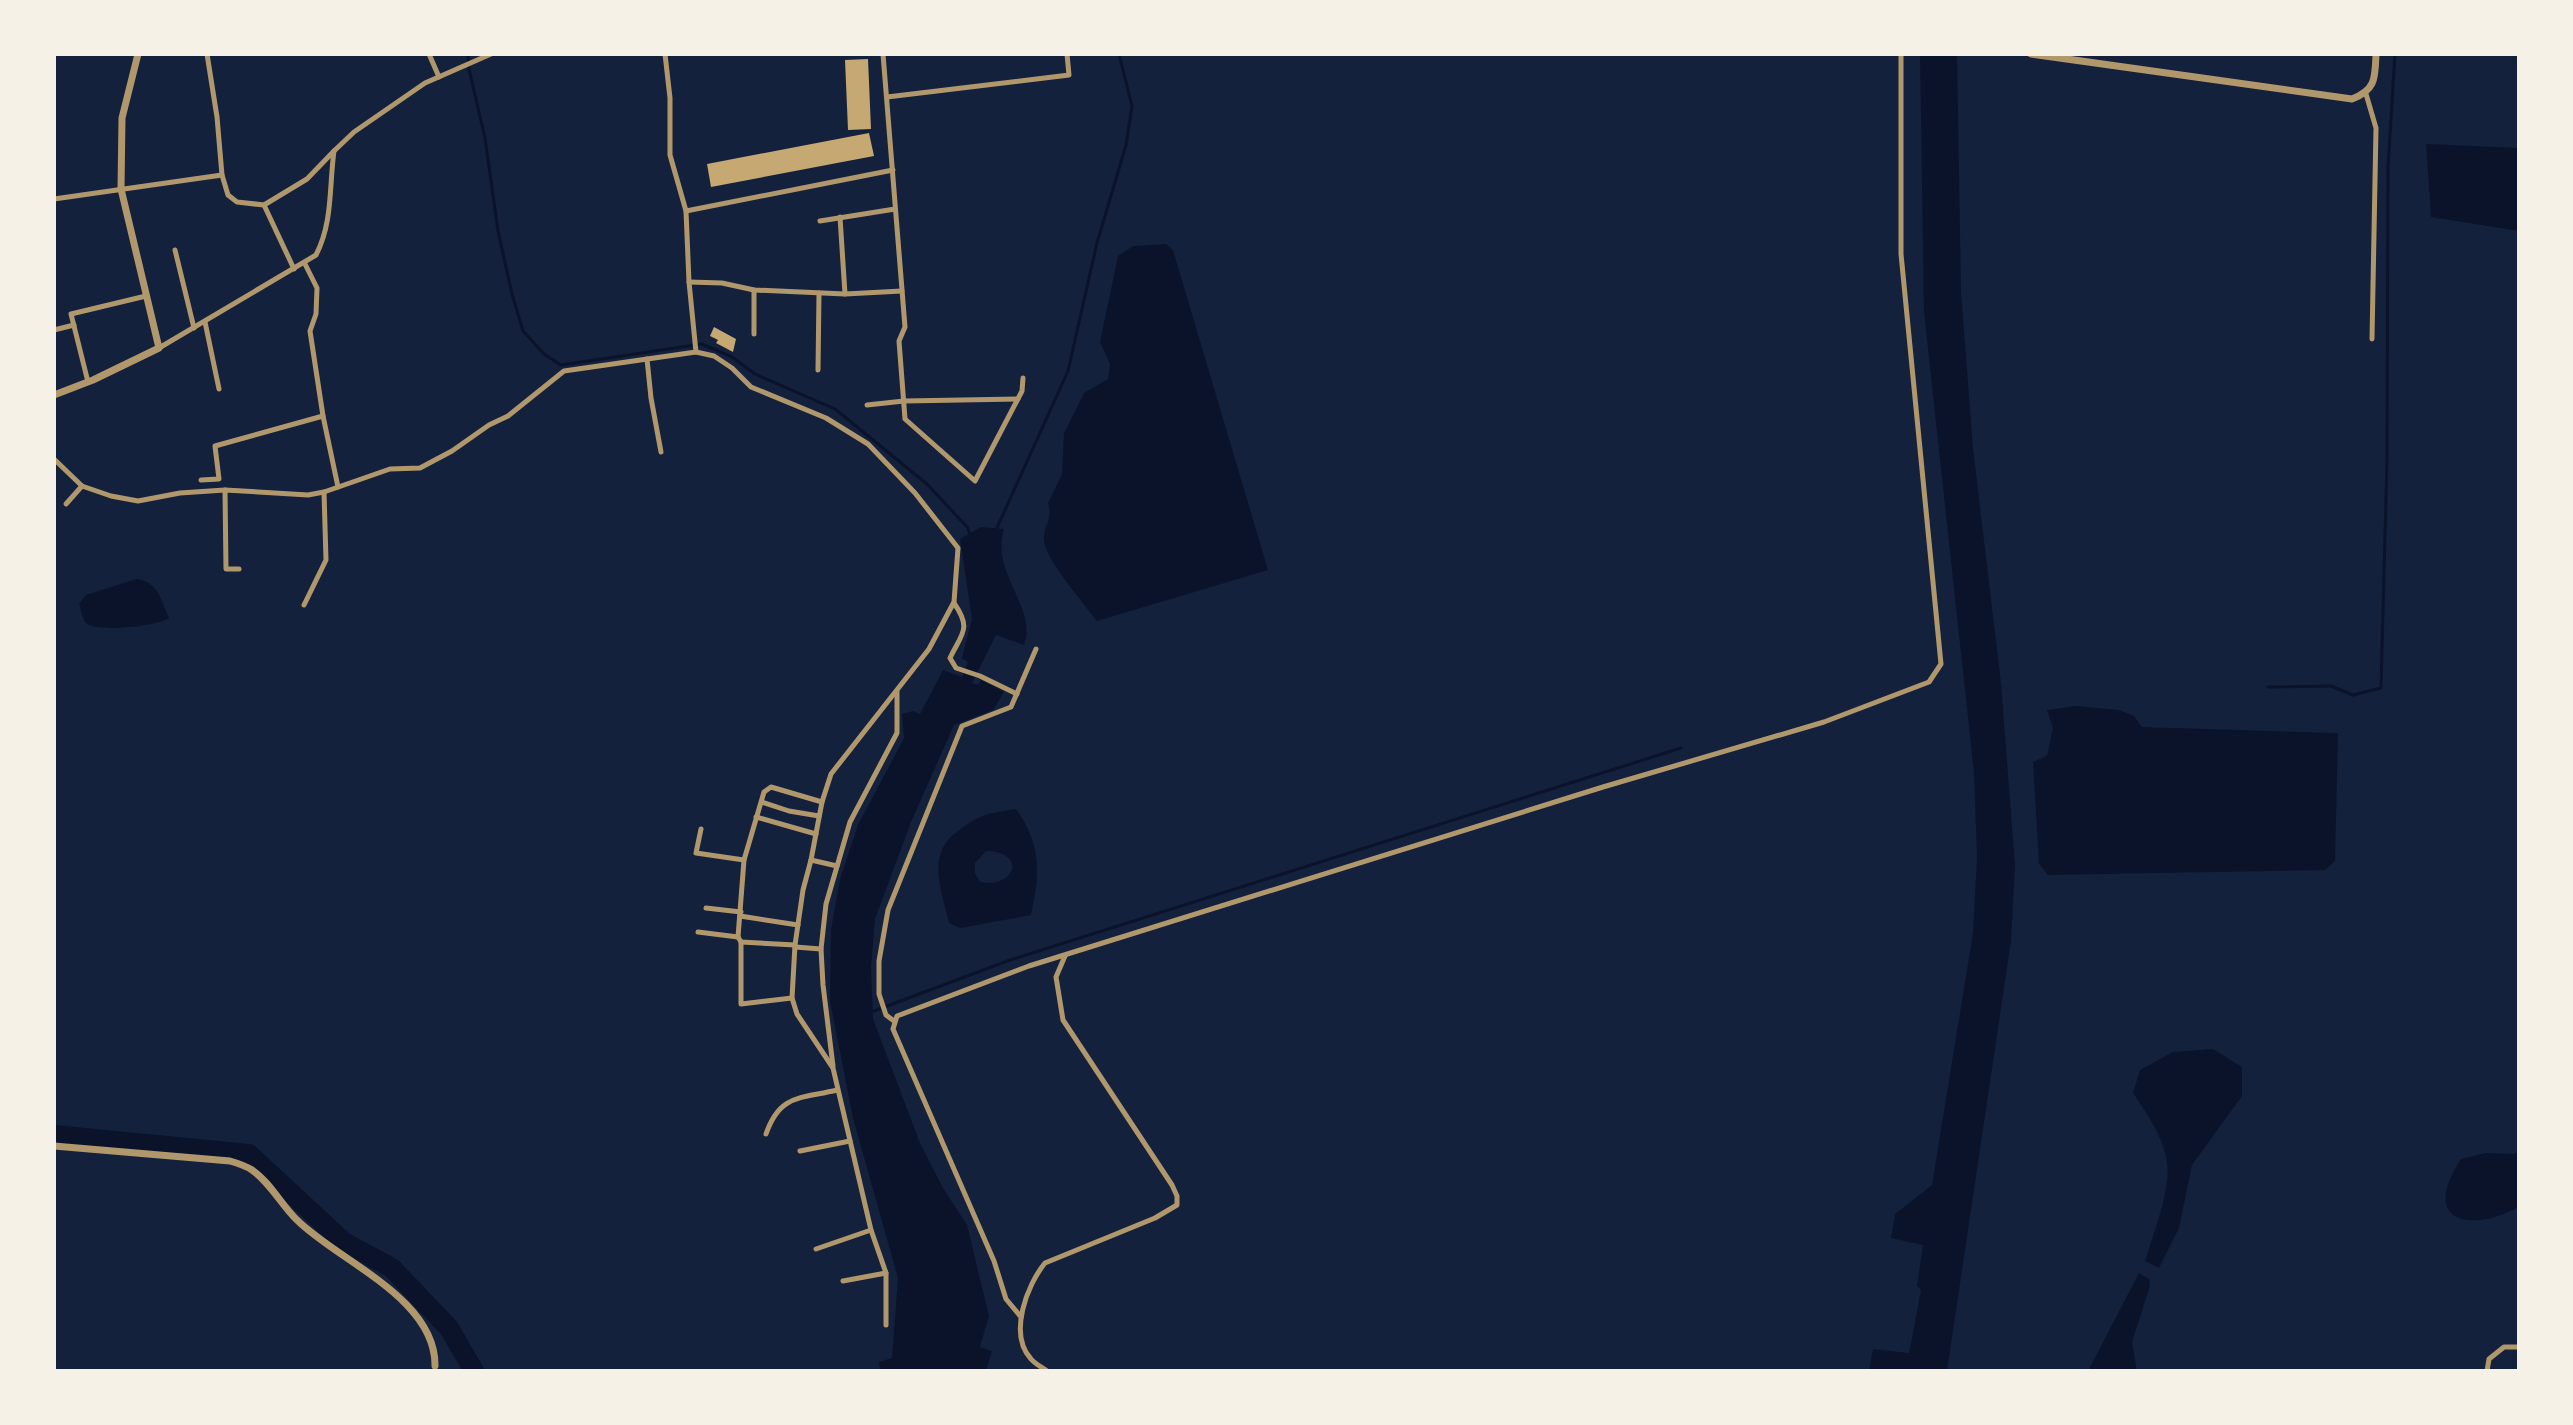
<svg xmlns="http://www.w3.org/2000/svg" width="2573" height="1425" viewBox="0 0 2573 1425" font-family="'Archivo Narrow',sans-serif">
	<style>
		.water { fill: #0b132b; fill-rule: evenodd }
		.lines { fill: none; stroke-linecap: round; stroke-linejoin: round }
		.stream { stroke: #0b132b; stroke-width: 3 }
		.river { stroke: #0b132b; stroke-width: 20 }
		.building { fill: #c6a872 }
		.minor { stroke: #b1986c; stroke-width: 5 }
		.tertiary { stroke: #b1986c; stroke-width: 7 }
	</style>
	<rect width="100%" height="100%" fill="#14213d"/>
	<g class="water">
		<path d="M 1920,54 L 1957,54 L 1961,291 L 1973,448 L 2001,683 L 2015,865 L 2011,941 L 1947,1371 L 1869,1371 L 1873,1349 L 1909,1353 L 1921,1290 L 1917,1286 L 1923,1245 L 1891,1238 L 1895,1214 L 1932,1185 L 1973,933 L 1977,857 L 1974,773 L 1924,312 Z"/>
		<path d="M 2426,144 L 2519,148 L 2519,231 L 2431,217 Z"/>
		<path d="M 1166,244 L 1173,250 L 1268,570 L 1097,621 C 1085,605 1044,558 1044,540 C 1043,525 1053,521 1048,503 L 1062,474 L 1064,433 L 1084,393 L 1108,379 L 1110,364 L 1100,342 L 1118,256 L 1133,246 Z"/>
		<path d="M 981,527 L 1004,529 C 990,573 1038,608 1024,645 L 996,635 L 972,683 L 978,685 L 981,680 L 1004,692 L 993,710 L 954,725 L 911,822 L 875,919 L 871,967 L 873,1019 L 920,1143 L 943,1188 L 967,1225 L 989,1316 L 980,1347 L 992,1351 L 986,1371 L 880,1371 L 879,1362 L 892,1358 L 898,1278 L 853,1118 L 830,1001 L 831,930 L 840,879 L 858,825 L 904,738 L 902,714 L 913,711 L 920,714 L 943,670 L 962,677 L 968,662 L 962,658 L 972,619 L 960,539 Z"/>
		<path d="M 136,579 C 158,581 161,600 169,618 C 160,626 94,633 86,623 C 82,619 81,609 79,604 L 86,595 Z"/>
		<path d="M 2076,706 L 2119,710 L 2134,716 L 2142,727 L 2338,733 L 2335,861 L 2325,870 L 2048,875 L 2039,864 L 2033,762 L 2047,756 L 2053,728 L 2047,710 Z"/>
		<path d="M 1016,809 C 1042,845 1040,874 1031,915 L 960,928 L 949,923 C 942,891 925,854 958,831 C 982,813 987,814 1016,809 ZM 986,851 C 1027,852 1016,888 980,882 L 975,873 L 975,863 Z"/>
		<path d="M 2213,1049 L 2242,1067 L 2242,1096 L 2192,1165 L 2179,1228 L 2159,1268 L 2145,1261 C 2153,1234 2171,1190 2167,1162 C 2163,1136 2147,1114 2133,1093 L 2140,1070 L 2173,1052 Z"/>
		<path d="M 2519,1152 L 2519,1207 C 2468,1234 2420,1221 2461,1159 L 2485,1153 L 2513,1154 Z"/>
		<path d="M 2139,1273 L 2149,1279 L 2150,1286 L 2132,1342 L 2137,1371 L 2088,1371 Z"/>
	</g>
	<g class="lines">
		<g class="stream">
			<path d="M 468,54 L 469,69 L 485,138 L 498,231 L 512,294 L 523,331 L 544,354 L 561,365 L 702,344 L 732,357 L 755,374 L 835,409 L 927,484 L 968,528 L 970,535"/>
			<path d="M 996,530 L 1068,371 L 1097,243 L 1126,145 L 1132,106 L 1119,54"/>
			<path d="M 2268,687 L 2331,686 L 2353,695 L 2381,688 L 2387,460 L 2388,167 L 2395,54"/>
			<path d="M 871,1012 L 1010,960 L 1681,748"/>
		</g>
		<path class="river" d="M 54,1135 L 249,1154 L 344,1242 L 392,1268 L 449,1328 L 474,1371"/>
	</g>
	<g class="building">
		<path d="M 868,59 L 871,129 L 848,130 L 845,60 Z"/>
		<path d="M 869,133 L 874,156 L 711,187 L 707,164 Z"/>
		<path d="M 714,327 L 736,339 L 733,352 L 716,343 L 718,340 L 710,336 Z"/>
	</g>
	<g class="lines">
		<g class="minor">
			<path d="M 207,54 L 217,117 L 222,175 L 228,195 L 237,202 L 264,205 L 307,179 L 334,151"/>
			<path d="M 429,54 L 439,77"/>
			<path d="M 665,54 L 670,98 L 670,155 L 686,211 L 689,282 L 696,352"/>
			<path d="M 883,54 L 905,327 L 899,341 L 905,419 L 975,481 L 1022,391 L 1023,378"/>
			<path d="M 2366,94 L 2376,128 L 2372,339"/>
			<path d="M 887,97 L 1069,75 L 1067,54"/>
			<path d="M 54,199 L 222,175"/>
			<path d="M 264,205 L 294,269"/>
			<path d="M 686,211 L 893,170"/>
			<path d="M 840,217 L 845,294 L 902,291"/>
			<path d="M 820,221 L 895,209"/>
			<path d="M 175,250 L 194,328"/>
			<path d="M 305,264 L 317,288 L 316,314 L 310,331 L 323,416 L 338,487"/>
			<path d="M 689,282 L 722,283 L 754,290 L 845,294"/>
			<path d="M 754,290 L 754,334"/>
			<path d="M 205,322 L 219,389"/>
			<path d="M 54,330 L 74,325"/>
			<path d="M 159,348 L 316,255 C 333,222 329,187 334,151 L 354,132 L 425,83 L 491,54"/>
			<path d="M 647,359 L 651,398 L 661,452"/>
			<path d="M 818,370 L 819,293"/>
			<path d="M 88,382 L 71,314 L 146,296"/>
			<path d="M 867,405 L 904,401 L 1018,399"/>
			<path d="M 54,459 L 82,486 L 111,496 L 138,501 L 180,493 L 225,490 L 308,495 L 324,492 L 390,469 L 420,468 L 452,451 L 489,425 L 508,416 L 564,371 L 696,352 L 714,356 L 732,368 L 751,387 L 826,418 L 868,444 L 915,493 L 958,548 L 954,602 L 929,649 L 831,774 L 822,802 L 811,860 L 803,890 L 795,945 L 792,998 L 797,1014 L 833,1068 L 871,1230 L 886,1273 L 886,1325"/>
			<path d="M 201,480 L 219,479 L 215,446 L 323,416"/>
			<path d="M 225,490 L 226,569 L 239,569"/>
			<path d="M 66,504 L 82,486"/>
			<path d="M 954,603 C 972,629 962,633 950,658 L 956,668 L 980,676 L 1017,694"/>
			<path d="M 304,605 L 326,560 L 324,492"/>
			<path d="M 762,802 L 789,811 L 819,816"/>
			<path d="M 756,817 L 816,834"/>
			<path d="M 701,829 L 696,853 L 744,860"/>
			<path d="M 811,860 L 837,866"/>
			<path d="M 706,908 L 741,912"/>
			<path d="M 740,916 L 798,925"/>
			<path d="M 698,932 L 738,937"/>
			<path d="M 741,942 L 795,945"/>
			<path d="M 795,947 L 821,949"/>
			<path d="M 792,998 L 741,1004 L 741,942 L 738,937 L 744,860 L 764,792 L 771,787 L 822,802"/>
			<path d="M 894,1021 L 886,1015 L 879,994 L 879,961 L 888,910 L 962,726 L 1011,707 L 1036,649"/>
			<path d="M 833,1066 L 823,985 L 821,949 L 826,904 L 850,822 L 897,733 L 897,692"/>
			<path d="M 766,1134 C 780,1094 800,1099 837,1090"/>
			<path d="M 800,1151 L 850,1141"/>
			<path d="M 816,1249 L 871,1230"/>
			<path d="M 843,1281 L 886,1273"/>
			<path d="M 1021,1317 L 1006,1299 L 994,1261 L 893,1029 L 897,1016 L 1029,966 L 1603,787 L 1824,722 L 1929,682 L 1941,664 L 1901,254 L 1901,54"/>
			<path d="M 1047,1371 C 1042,1367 1035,1364 1031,1359 C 1008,1334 1027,1285 1045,1263 L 1155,1218 L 1177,1205 L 1177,1196 L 1172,1185 L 1063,1020 L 1056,977 L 1065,956"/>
			<path d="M 2487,1371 L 2489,1359 L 2504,1347 L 2519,1347"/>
		</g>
		<g class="tertiary">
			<path d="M 2031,54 L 2352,99 C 2376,90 2375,78 2376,54"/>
			<path d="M 54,395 L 93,380 L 159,348 L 121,189 L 122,118 L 138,54"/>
			<path d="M 54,1146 L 230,1161 C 237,1163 246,1166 252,1170 C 270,1182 282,1206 297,1220 C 338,1261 436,1298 435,1366"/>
		</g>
	</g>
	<rect width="2573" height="1425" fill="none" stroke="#f6f1e7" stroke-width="112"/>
</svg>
